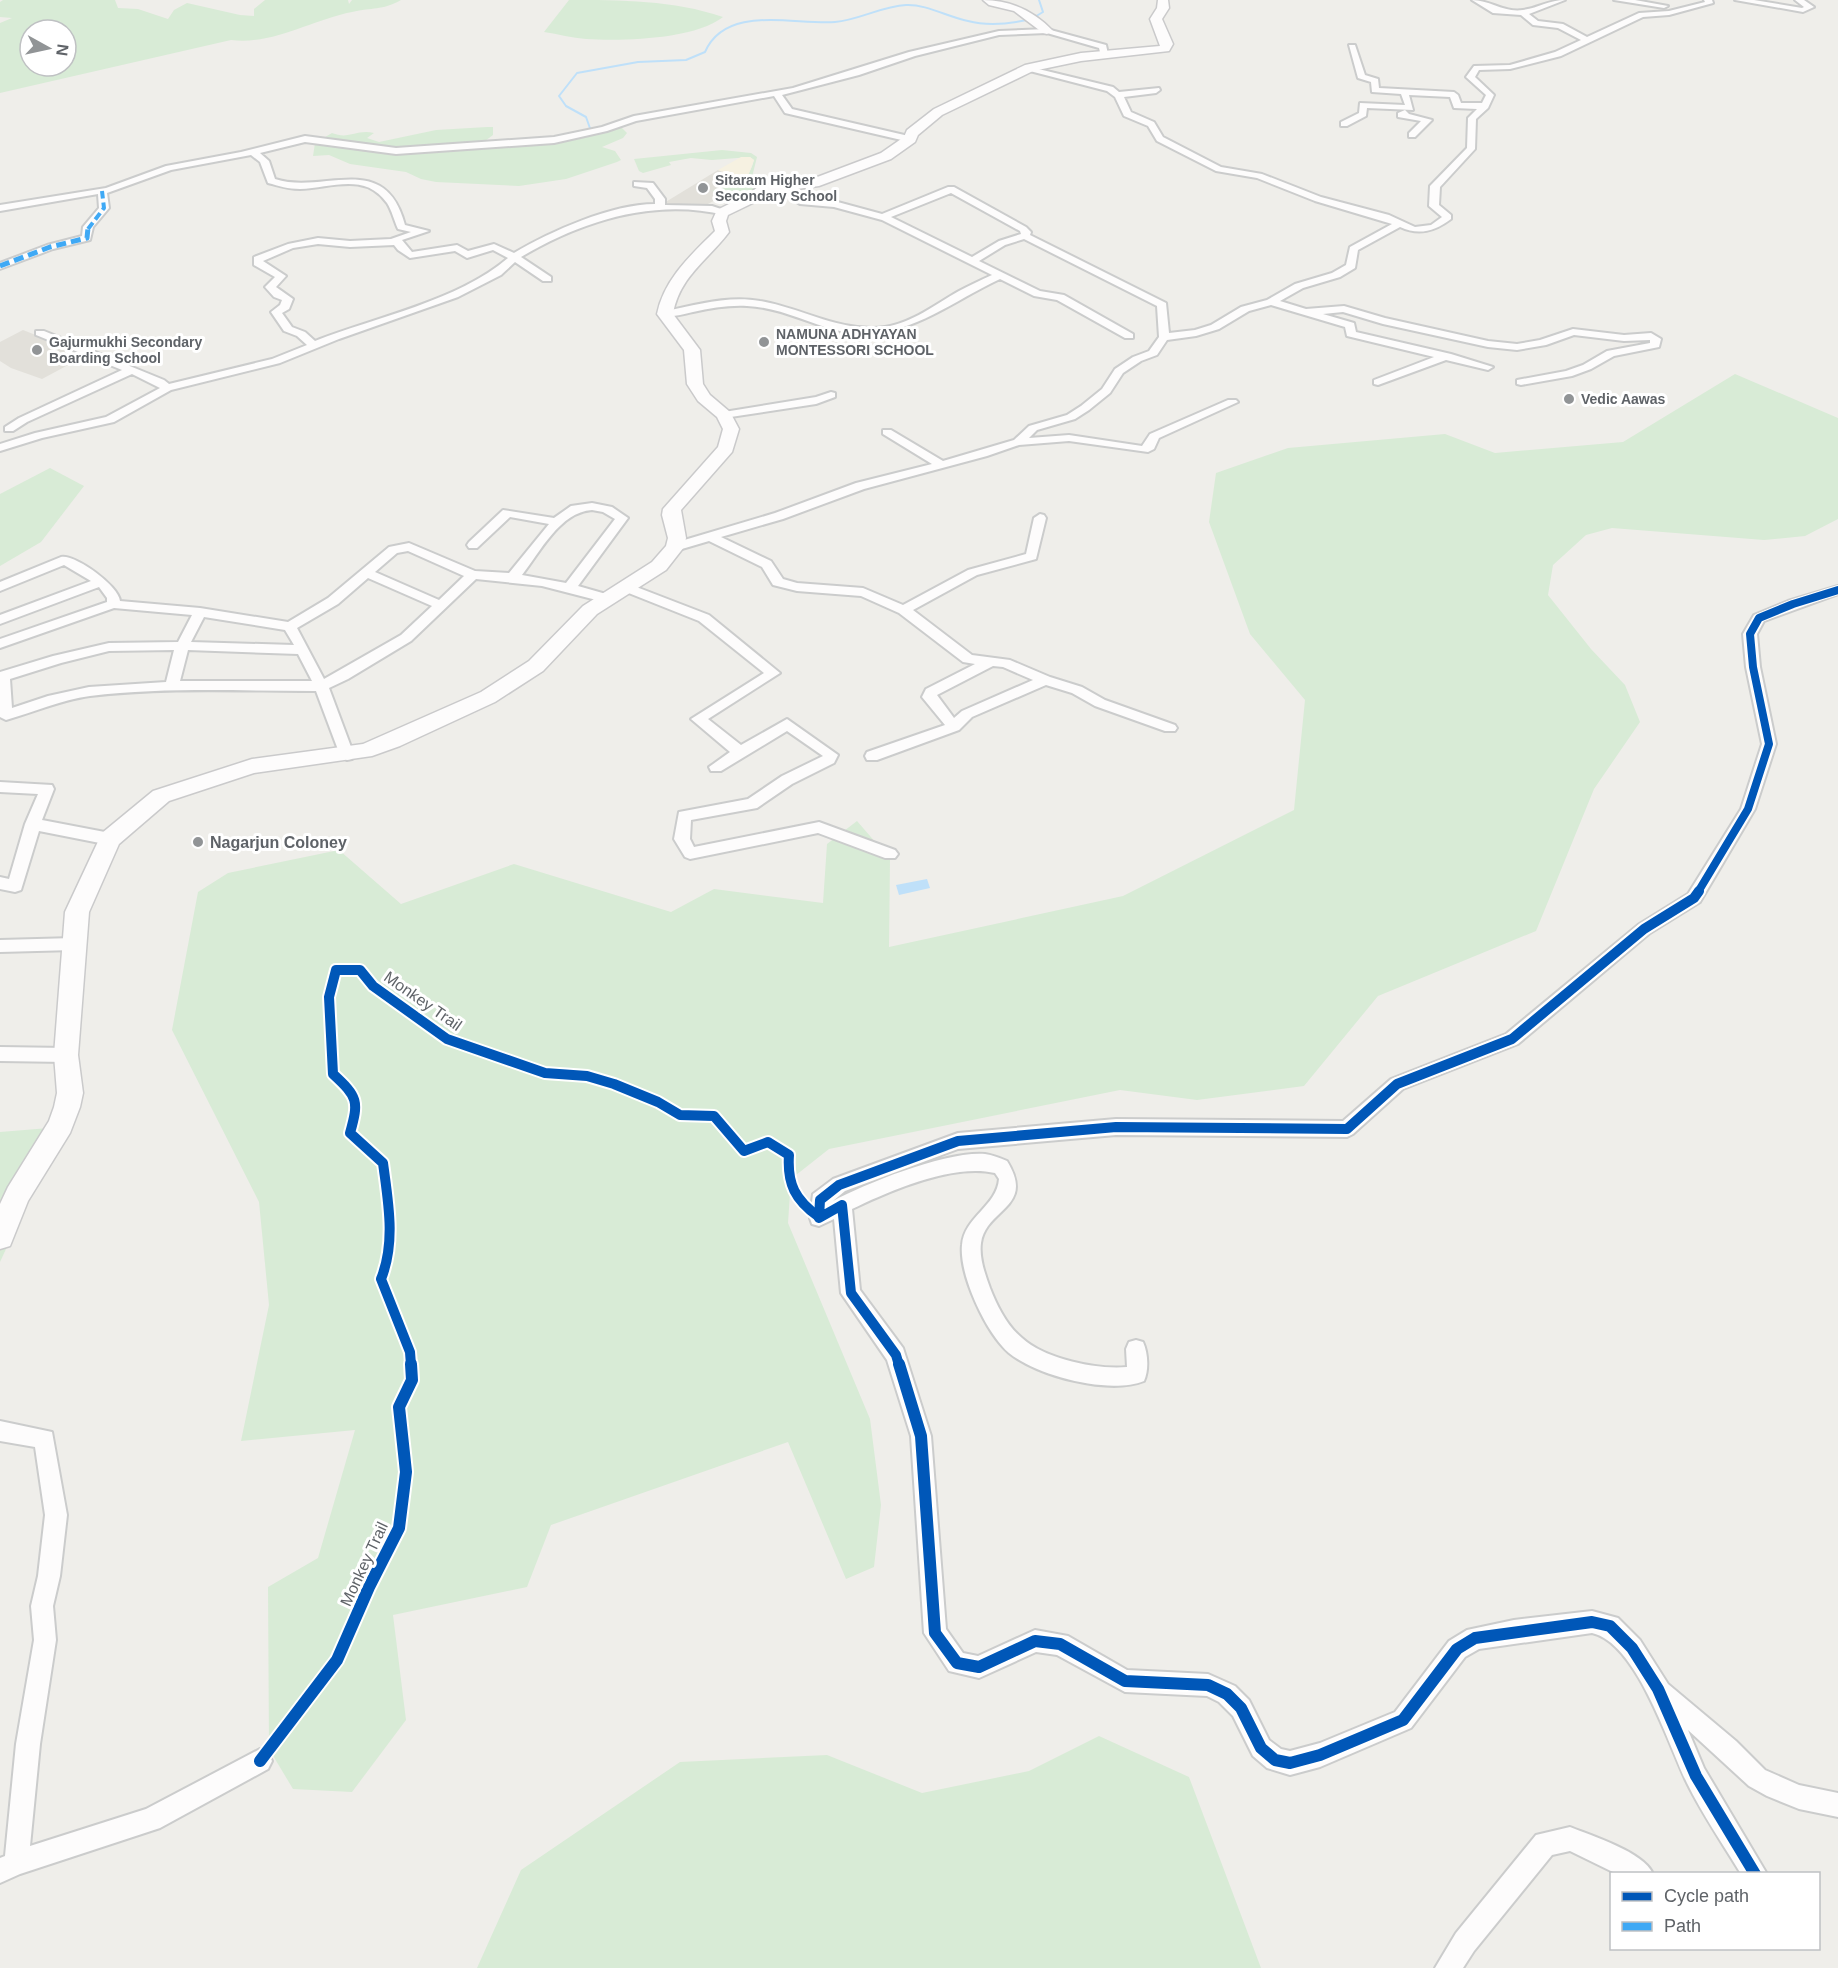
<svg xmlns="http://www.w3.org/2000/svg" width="1838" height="1968" viewBox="0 0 1838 1968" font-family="Helvetica,sans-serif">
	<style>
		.education { fill: #e2e0da }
		.green { fill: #d8ebd6; fill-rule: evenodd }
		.sand { fill: #f6f1e1 }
		.water { fill: #bfe0f9 }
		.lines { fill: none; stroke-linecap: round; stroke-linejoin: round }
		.stream { stroke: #bfe0f9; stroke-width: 2 }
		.street-casing { stroke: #cbcccc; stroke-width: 4 }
		.secondary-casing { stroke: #cacacb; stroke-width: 3 }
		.street { fill: #fdfcfc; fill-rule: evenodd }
		.secondary { fill: #fdfcfc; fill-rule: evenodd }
		.quiet-far1 { stroke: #3fa9f5; stroke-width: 4; stroke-dasharray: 8 4; stroke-linecap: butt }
		.quiet { stroke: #3fa9f5; stroke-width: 5; stroke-dasharray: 10 5; stroke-linecap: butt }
		.cycleway-far2-casing { stroke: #fff; stroke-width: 10 }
		.cycleway-far1-casing { stroke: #fff; stroke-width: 14 }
		.cycleway-casing { stroke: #fff; stroke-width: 16 }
		.cycleway-far2 { stroke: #0057b8; stroke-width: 8 }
		.cycleway-far1 { stroke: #0057b8; stroke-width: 10 }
		.cycleway { stroke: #0057b8; stroke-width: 12 }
		.poi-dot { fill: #919496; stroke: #fff; stroke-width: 2 }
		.labels { text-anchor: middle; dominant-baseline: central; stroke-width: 6; stroke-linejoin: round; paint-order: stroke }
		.far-poi-label { font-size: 14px; font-weight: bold; fill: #5f6368; stroke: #fff; text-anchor: start }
		.poi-label { font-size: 16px; font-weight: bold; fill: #5f6368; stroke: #fff; text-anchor: start }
		.street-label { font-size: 16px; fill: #5f6368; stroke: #fff }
	</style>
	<rect width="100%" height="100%" fill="#efeeea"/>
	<g class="education">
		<path d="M 718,170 L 744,180 L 713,192 L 723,196 L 704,206 L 672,206 L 664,203 Z"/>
		<path d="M 23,330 L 61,345 L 85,356 L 42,379 L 11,368 L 0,361 L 0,342 Z"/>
	</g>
	<g class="green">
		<path d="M 3,0 L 115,0 L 118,8 L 138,9 L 168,19 L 174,10 L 187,3 L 240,15 L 254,16 L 254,9 L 265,0 L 348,0 L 349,4 L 352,0 L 401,0 C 381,11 373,7 352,12 C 311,20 274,45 231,40 L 0,93 L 0,23 L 12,18 L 0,17 L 0,2 ZM 30,30 L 66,30 L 66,66 L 30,66 Z"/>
		<path d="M 569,0 C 621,0 673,0 723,17 C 693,40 622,41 586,39 C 572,38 558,34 544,32 Z"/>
		<path d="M 487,127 L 493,127 L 493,135 L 481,144 L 534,144 L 617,127 L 622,128 L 627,133 L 623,138 L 602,147 L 615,151 L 621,160 L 617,162 L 566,179 L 519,186 L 436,182 L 421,179 L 406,172 L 350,164 L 329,155 L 313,156 L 315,143 L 332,133 C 349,140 356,129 374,133 L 367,138 L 379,142 L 436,130 Z"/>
		<path d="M 722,150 L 751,153 L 757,157 L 752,177 L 757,188 L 739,202 L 733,199 L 742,193 L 734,190 L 725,196 L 712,191 L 725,184 L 730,186 C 744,180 750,176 754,160 L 750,157 L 712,160 L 691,158 L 669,162 L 671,165 L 643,173 L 639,171 L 634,159 Z"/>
		<path d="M 1735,374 L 1838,418 L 1838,519 L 1805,536 L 1764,540 L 1612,528 L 1586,535 L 1553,565 L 1548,595 L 1591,649 L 1625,685 L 1640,722 L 1594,789 L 1536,931 L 1378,996 L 1304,1086 L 1197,1100 L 1120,1090 L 829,1149 L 791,1179 L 788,1223 L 870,1419 L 881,1505 L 874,1567 L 846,1579 L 788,1442 L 551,1525 L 527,1587 L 393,1615 L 406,1720 L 352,1792 L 293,1789 L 269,1749 L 268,1587 L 318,1558 L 355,1430 L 241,1441 L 269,1305 L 259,1202 L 172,1030 L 198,892 L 228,873 L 339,850 L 401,904 L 514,864 L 671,912 L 714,889 L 823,903 L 827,844 L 857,821 L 890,859 L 889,947 L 1123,896 L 1294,810 L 1305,700 L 1250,634 L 1209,522 L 1216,473 L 1288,448 L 1445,434 L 1495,453 L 1623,442 Z"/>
		<path d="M 50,468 L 84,486 L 41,542 L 0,566 L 0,494 Z"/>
		<path d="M 49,1128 L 6,1249 L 0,1262 L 0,1132 Z"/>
		<path d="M 1099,1736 L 1189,1777 L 1261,1968 L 477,1968 L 521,1870 L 680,1762 L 827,1755 L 922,1793 L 1029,1771 Z"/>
	</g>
	<path class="sand" d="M 741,157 L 750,157 L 754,160 L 748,176 L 744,180 L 718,170 Z"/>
	<path class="water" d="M 927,879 L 930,888 L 899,895 L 896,885 Z"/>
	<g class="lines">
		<g class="stream">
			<path d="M 1033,18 L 1043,12 L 1039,0"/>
			<path d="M 591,131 L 586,117 L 566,106 L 559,96 L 577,73 L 638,62 L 686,60 L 705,52 C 726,4 793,25 835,22 C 859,20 882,6 906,5 C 926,4 948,17 968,21 C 987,26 1008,24 1027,20"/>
		</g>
		<g class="street-casing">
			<g id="street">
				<path d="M 1472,0 C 1490,0 1504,13 1523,10 C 1538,8 1549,0 1565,0 L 1529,14 L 1538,21 L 1563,24 L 1587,37 L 1639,13 L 1669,11 L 1705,2 L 1704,0 L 1712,0 L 1713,3 L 1669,15 L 1643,17 L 1561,56 L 1510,69 L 1479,70 L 1475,77 L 1494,95 L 1488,108 L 1476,119 L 1475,149 L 1440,187 L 1439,205 L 1451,215 L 1451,219 C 1435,231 1419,236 1400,227 L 1358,250 L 1355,268 L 1340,277 L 1303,288 L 1280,301 L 1306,309 L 1344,306 L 1385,318 L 1488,341 L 1517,344 L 1540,340 L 1573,329 L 1624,335 L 1651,333 L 1661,339 L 1659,347 L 1614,356 L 1591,369 L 1572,376 L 1521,385 L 1517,384 L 1517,380 L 1566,371 L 1583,365 L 1607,351 L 1650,343 L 1650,340 L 1624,341 L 1574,335 L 1546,345 L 1517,350 L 1488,347 L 1383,324 L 1343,312 L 1323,314 L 1354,323 L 1356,332 L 1451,354 L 1493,367 L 1488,370 L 1446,360 L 1378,385 L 1374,384 L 1374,380 L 1434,357 L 1347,336 L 1345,327 L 1271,305 L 1249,311 L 1219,329 L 1196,336 L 1167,340 L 1157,355 L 1141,361 L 1123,373 L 1110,393 L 1089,410 L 1075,419 L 1037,430 L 1029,438 L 1069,435 L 1142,446 L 1150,434 L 1228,400 L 1236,400 L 1238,402 L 1159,438 L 1154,449 L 1148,452 L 1069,441 L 1019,445 L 987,456 L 864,489 L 783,519 L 721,537 L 771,561 L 783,579 L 797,583 L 863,588 L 903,605 L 968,570 L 1026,554 L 1034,518 L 1040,514 L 1044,515 L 1046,518 L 1036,559 L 977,575 L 913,610 L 972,655 L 1010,660 L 1050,677 L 1082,687 L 1105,700 L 1175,725 L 1177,728 L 1175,731 L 1165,731 L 1095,706 L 1072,693 L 1046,685 L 972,717 L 959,730 L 877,760 L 867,760 L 865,756 L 867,752 L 945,725 L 922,697 L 926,689 L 975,664 L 963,662 L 899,613 L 861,596 L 797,591 L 773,585 L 762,567 L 709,541 L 675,551 L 669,547 L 671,544 L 775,513 L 856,483 L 932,464 L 883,434 L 883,430 L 891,430 L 943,461 L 1014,440 L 1029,426 L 1067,415 L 1081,406 L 1102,389 L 1115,369 L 1133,357 L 1149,351 L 1159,337 L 1157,306 L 1024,239 L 1005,245 L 979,261 L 1040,291 L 1064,295 L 1133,334 L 1133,338 L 1125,338 L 1057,300 L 1034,296 L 1000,279 C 944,305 901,346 835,330 C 806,322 777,307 747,306 C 729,305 711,308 693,312 C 683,314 671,318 661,316 L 661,312 L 665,311 C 696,305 729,295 760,301 C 802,308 841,333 885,327 C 912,323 936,304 959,291 C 970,285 981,280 992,275 L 882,220 L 834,207 L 800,204 L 795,201 L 797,199 L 834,201 L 882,214 L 948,187 L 954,187 L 1026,227 L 1031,232 L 1030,235 L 1166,303 L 1169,333 L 1195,330 L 1211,325 L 1241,307 L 1267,300 L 1295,284 L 1332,273 L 1346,265 L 1350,247 L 1392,224 L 1315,201 L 1257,178 L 1216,171 L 1157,141 L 1148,126 L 1124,116 L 1115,97 L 1107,91 L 1026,70 L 1026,66 L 1113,87 L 1119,92 L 1159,88 L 1160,90 L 1156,93 L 1124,97 L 1131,112 L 1154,122 L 1163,137 L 1221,167 L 1262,174 L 1321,197 L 1389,215 L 1415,227 L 1431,225 L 1442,217 L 1429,206 L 1430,186 L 1467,148 L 1468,118 L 1477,109 L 1454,108 L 1450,97 L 1409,95 L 1413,110 L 1367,108 L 1366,116 L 1347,126 L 1341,126 L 1341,122 L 1359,113 L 1360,103 L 1405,105 L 1401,94 L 1372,92 L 1371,82 L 1358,78 L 1349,45 L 1355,45 L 1365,75 L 1378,79 L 1379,88 L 1454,92 L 1458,95 L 1461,103 L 1482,103 L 1486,95 L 1466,77 L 1474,66 L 1510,65 L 1555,52 L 1581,40 L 1558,28 L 1533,25 L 1521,15 L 1493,13 ZM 951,193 L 1020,231 L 1021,234 L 999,241 L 972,257 L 891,217 ZM 993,666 L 1003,667 L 1033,680 L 962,711 L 954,718 L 937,695 Z"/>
				<path d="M 1614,0 L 1635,0 L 1668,6 L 1664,8 Z"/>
				<path d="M 1735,0 L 1754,0 L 1802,8 L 1804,7 L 1795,0 L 1804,0 L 1814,7 L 1803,12 Z"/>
				<path d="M 1047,29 L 1106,45 L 1108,54 L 1101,56 L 1099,48 L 1047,33 L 999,35 L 915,56 L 859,75 L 782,95 L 792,109 L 913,137 L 914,139 L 910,142 L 785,113 L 774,96 L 636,121 L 607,131 L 554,143 L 396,154 L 305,142 L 260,153 L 269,161 L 275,179 C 324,195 385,149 405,225 L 429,231 L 402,240 L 412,252 L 457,245 L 468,251 L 494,244 L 514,253 C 551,231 612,204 655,204 L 655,199 L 647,188 L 634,186 L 634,182 L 653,183 L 665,199 L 665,205 L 712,206 L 730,212 L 725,215 C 654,198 582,221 521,257 L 551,277 L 551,281 L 543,281 L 515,262 L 501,275 L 458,297 L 339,339 L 280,363 L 171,390 L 114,422 L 42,438 L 0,451 L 0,444 L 35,433 L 106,417 L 160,388 L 132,374 L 27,422 L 13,431 L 5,431 L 5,427 L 19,418 L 122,370 L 36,335 L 36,331 L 44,331 L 164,380 L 169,384 L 272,359 L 307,345 L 297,336 L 284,331 L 271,312 L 280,305 L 282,300 L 274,297 L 265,287 L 275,277 L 254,265 L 254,257 L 288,244 L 318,238 L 350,241 L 391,239 L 411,232 L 398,229 C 394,220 392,211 387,203 C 365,172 331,188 300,189 C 288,189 279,186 268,183 L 260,162 L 251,155 L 171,170 L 107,193 L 109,208 L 93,227 L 90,240 L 53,249 L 0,269 L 0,263 L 47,245 L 82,236 L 83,227 L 99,208 L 98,194 L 0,211 L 0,205 L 106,188 L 166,166 L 241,152 L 305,136 L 396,148 L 554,137 L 602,127 L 634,116 L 793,88 L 909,52 L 999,31 ZM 318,244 L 350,247 L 394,245 L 398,250 L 410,258 L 455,251 L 467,258 L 493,250 L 508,258 C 458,301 376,317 315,341 L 305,332 L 292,327 L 282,313 L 289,309 L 293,299 L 276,287 L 286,276 L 263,261 L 293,248 Z"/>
				<path d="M 1405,110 L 1409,114 L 1432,120 L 1415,137 L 1409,137 L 1409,133 L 1421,121 L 1398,117 L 1398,113 Z"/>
				<path d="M 831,392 L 835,393 L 835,397 L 816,404 L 724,418 L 718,415 L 724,412 L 816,397 Z"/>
				<path d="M 592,503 L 612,507 L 628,518 L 578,586 L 613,596 L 615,599 L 613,602 L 608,603 L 542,586 L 476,579 L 411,641 L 348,679 L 329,688 L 354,755 L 352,759 L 347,760 L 340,755 L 316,691 C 241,691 165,687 90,696 C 61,700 34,712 6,720 L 0,717 L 0,672 L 53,656 L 109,643 L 178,642 L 192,615 L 114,608 L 0,648 L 0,639 L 107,602 L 107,598 L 99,587 L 0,624 L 0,615 L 91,581 L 64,565 L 0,591 L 0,582 L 61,557 C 75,554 119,586 120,601 L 200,608 L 288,622 L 328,598 L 389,547 L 409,543 L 475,571 L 509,573 L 549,524 L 510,517 L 477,548 L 469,548 L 467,545 L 469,542 L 503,510 L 554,518 L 571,506 ZM 592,510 L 603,512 L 615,519 L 566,583 L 522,575 C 540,552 560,512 592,510 ZM 408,551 L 464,576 L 439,600 L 375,572 L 397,553 ZM 368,578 L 432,606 L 401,635 L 324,679 L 297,628 L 338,604 ZM 204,617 L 285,630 L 294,645 L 191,642 ZM 174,650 L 166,682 L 89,687 L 48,696 L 12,708 L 10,679 L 61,663 L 109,651 ZM 188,650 L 298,654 L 312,681 L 180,681 Z"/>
				<path d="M 626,583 L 709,615 L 780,673 L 708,719 L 741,745 L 787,719 L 838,755 L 834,763 L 792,784 L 757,808 L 691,820 L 690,839 L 694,847 L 819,822 L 895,850 L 898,854 L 895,858 L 885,858 L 818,833 L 690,859 L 685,857 L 674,839 L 679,812 L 748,799 L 782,776 L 823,756 L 787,731 L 721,771 L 711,771 L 709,767 L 730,752 L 691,719 L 764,673 L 699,621 L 621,590 L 620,587 Z"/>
				<path d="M 1838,586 L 1838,594 L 1764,621 L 1757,634 L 1760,667 L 1776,744 L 1755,809 L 1700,902 L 1650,933 L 1518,1044 L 1403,1089 L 1353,1134 L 1347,1137 L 1116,1135 L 958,1149 L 845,1191 L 833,1201 C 867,1183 946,1151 985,1154 C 992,1155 1000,1158 1007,1161 C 1036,1208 986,1208 981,1243 C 979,1258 985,1274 990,1288 C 997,1306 1007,1326 1022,1338 C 1045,1359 1097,1370 1127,1367 L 1126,1349 L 1129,1342 L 1136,1340 L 1143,1342 C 1148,1353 1149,1370 1144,1381 C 1109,1395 1037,1376 1009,1353 C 986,1333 959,1275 962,1245 C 964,1217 997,1206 999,1179 L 995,1173 C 953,1163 889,1191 852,1209 L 860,1290 L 903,1348 L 931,1436 L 946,1629 L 963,1653 L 978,1656 L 1035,1630 L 1068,1636 L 1127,1670 L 1208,1674 L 1235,1686 L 1249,1700 L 1269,1740 L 1281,1749 L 1290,1751 L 1320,1743 L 1395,1712 L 1449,1641 L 1467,1630 L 1514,1620 L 1592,1611 L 1618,1618 L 1640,1640 L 1668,1684 L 1736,1741 L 1765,1770 L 1799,1785 L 1838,1793 L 1838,1817 L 1799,1809 L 1767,1796 L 1749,1786 L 1688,1730 L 1704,1768 L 1767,1874 L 1741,1874 C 1723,1844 1702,1814 1687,1783 C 1668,1744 1637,1643 1592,1633 L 1479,1649 L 1465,1657 L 1411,1728 L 1320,1767 L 1290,1775 L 1267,1768 L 1253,1756 L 1233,1716 L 1219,1702 L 1207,1696 L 1125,1692 L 1057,1655 L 1036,1652 L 979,1678 L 949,1671 L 924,1633 L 911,1436 L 887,1360 L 841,1293 L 834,1219 L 819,1226 L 812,1224 L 810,1218 L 813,1194 L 833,1179 L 958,1133 L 1116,1119 L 1343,1121 L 1391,1079 L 1506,1034 L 1638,925 L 1688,894 L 1741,809 L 1762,744 L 1746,667 L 1743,634 L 1754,615 L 1788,601 Z"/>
				<path d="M 0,782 L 52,785 L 54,789 L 42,820 L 110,833 L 115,835 L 118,839 L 115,843 L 110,845 L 39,831 L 21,890 L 15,892 L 0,889 L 0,877 L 9,879 L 25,824 L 38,794 L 0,792 Z"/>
				<path d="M 74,938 L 80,940 L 82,944 L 80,948 L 74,950 L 0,952 L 0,940 Z"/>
				<path d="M 0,1047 L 66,1048 L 72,1050 L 75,1055 L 72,1060 L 66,1062 L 0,1061 Z"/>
				<path d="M 0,1421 L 52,1432 L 67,1515 L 60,1576 L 53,1606 L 56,1640 L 40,1744 L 30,1846 L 146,1809 L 260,1749 L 268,1753 L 272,1761 L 268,1769 L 160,1828 L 20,1874 L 0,1883 L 0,1858 L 5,1856 L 16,1744 L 34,1640 L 31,1606 L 38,1576 L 45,1515 L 35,1447 L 0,1441 Z"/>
				<path d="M 1570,1827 C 1592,1836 1644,1852 1653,1874 L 1617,1874 L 1570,1851 L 1552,1855 L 1474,1951 L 1463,1968 L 1435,1968 L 1456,1933 L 1536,1835 Z"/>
			</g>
		</g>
		<g class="secondary-casing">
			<g id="secondary">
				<path d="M 983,0 C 1010,0 1034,11 1053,31 L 1047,34 L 1043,33 L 1014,11 L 989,5 Z"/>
				<path d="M 1158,0 L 1168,0 L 1169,8 L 1162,19 L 1173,44 L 1169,51 L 1081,61 L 1033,71 L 942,115 L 918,135 L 915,142 L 891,159 L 819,186 L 768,193 L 759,200 L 728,215 L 726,221 L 729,232 C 708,260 679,277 673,314 L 700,350 L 703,384 L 710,395 L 730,412 L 739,429 L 732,452 L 681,510 L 686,538 L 684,547 L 666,570 L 597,614 L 543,671 L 495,702 L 400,746 L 372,756 L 254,773 L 169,801 L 119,844 L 89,912 L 78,1055 L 83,1093 L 80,1107 L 70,1133 L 28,1201 L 10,1246 L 0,1249 L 0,1204 L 8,1187 L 49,1121 L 54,1107 L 57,1093 L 54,1055 L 65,912 L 102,833 L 153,791 L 252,759 L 363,744 L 481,692 L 529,661 L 583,606 L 652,562 L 666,546 L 668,538 L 662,515 L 663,509 L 718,447 L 723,429 L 717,417 L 698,401 L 687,384 L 684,350 L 657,314 C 664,279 691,255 715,231 L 712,221 L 717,210 L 749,194 L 759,186 L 812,179 L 881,153 L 904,137 L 907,130 L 934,109 L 1025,65 L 1081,53 L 1160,46 L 1150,19 L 1157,8 Z"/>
			</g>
		</g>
		<use href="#street" class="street"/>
		<use href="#secondary" class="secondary"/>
		<path class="quiet-far1" d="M 88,229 L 104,208 L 102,191"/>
		<path class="quiet" d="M 0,266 L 50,247 L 87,238 L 88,228"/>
		<g class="cycleway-far2-casing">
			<path id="cycleway-far2" d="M 1698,892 L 1748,809 L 1769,744 L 1753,667 L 1750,634 L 1759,618 L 1793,604 L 1838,590"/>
		</g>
		<g class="cycleway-far1-casing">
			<g id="cycleway-far1">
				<path d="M 411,1365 L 410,1352 L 381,1279 C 396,1242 388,1201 383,1163 L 350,1133 C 359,1101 358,1097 333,1074 L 329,997 L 336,970 L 360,970 L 373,986 L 447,1039 L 545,1073 L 587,1076 L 614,1084 L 658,1102 L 680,1115 L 714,1116 L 744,1151 L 768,1142 L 789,1155 C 787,1184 795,1200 819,1217"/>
				<path d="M 899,1365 L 896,1355 L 851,1293 L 842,1205 L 819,1218 L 820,1200 L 839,1185 L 958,1141 L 1116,1127 L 1347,1129 L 1397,1084 L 1512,1039 L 1644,929 L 1694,898 L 1699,891"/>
			</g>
		</g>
		<g class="cycleway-casing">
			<g id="cycleway">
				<path d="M 899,1364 L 921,1436 L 935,1633 L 957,1663 L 979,1667 L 1035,1641 L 1060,1644 L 1125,1681 L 1208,1685 L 1227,1694 L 1241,1708 L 1261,1748 L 1275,1760 L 1290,1763 L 1320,1755 L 1403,1720 L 1457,1649 L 1475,1638 L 1592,1622 L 1610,1626 L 1632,1648 L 1658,1689 L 1696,1776 L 1755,1874"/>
				<path d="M 260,1761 L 337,1660 L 369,1587 L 399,1528 L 406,1472 L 399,1407 L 412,1380 L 411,1364"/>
			</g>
		</g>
		<use href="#cycleway-far2" class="cycleway-far2"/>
		<use href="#cycleway-far1" class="cycleway-far1"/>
		<use href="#cycleway" class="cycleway"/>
	</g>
	<g class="poi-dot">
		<circle cx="703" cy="188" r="6"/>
		<circle cx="764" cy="342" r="6"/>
		<circle cx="37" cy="350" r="6"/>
		<circle cx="1569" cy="399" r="6"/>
		<circle cx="198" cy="842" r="6"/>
	</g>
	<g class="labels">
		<g class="far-poi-label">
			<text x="715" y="180">Sitaram Higher<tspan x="715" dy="16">Secondary School</tspan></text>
			<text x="776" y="334">NAMUNA ADHYAYAN<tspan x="776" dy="16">MONTESSORI SCHOOL</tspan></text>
			<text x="49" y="342">Gajurmukhi Secondary<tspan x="49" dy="16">Boarding School</tspan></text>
			<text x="1581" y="399">Vedic Aawas</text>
		</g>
		<g class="poi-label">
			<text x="210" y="842">Nagarjun Coloney</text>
		</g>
		<g class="street-label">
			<text transform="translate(423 1001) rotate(35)">Monkey Trail</text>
			<text transform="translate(364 1564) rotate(-65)">Monkey Trail</text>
		</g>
	</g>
	<rect x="1610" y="1872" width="210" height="78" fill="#ffffff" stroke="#bfc1c3" stroke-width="1.5"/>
	<rect x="1622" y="1892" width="30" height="9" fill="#0057b8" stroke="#bfc1c3" stroke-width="1.5"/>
	<text x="1664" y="1902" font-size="18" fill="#5f6368">Cycle path</text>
	<rect x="1622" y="1922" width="30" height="9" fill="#3fa9f5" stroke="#bfc1c3" stroke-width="1.5"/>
	<text x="1664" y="1932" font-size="18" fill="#5f6368">Path</text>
	<g transform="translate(48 48) rotate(98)"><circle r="28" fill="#ffffff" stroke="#bfc1c3" stroke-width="1.5"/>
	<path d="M0-4.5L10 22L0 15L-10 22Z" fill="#919496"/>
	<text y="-9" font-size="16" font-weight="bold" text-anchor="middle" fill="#5f6368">N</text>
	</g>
</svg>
